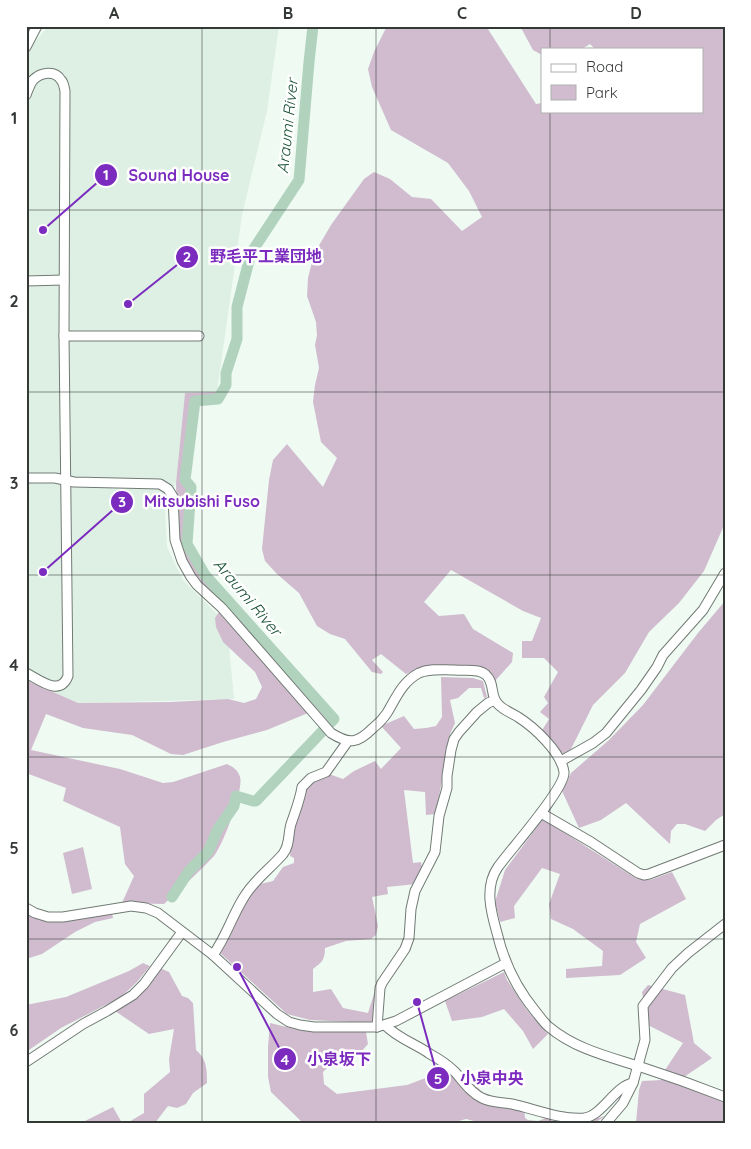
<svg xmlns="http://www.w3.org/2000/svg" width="751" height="1149" viewBox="0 0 751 1149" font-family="Quicksand,'Noto Sans JP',sans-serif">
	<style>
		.built { fill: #def0e4 }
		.green { fill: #d0bcce }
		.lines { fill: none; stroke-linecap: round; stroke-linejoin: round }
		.river { stroke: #b1d3bd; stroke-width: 11 }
		.minor-casing { stroke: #717a74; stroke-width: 11 }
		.minor { stroke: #fff; stroke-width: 9 }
		.grid { fill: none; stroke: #353936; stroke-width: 1; stroke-opacity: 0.55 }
		.labels { text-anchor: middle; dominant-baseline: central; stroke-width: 5; stroke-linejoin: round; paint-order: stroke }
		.water-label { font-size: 16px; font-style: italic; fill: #185033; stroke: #fff }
		.leader { fill: none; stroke: #7b2cbf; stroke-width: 2 }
		.callout-dot { fill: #7b2cbf; stroke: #fff; stroke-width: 2 }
		.mark-label { font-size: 15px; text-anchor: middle; font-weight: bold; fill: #fff }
		.callout-label { font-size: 16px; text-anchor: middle; font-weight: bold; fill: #7b2cbf; stroke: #fff; stroke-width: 5; stroke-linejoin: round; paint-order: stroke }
		.neatline { fill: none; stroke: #353936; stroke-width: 2 }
		.grid-label { font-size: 16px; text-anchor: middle; font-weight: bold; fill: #353936 }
	</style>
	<rect width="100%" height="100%" fill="#effaf3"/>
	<path class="built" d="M 52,26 L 279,26 L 267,111 L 242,215 L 217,392 L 185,393 L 176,483 L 165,507 L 167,547 L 183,580 L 227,624 L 234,699 L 78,703 L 26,680 L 26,38 L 35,41 L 46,29 Z"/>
	<g class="green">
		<path d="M 387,26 L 486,26 L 536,104 L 542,103 L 542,111 L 702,111 L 702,49 L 595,49 L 590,44 L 582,49 L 542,49 L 542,55 L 533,50 L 520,26 L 725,26 L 725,523 L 704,571 L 679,603 L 649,632 L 625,673 L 593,705 L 570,751 L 563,754 L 541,732 L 549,719 L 540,712 L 548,703 L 544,697 L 558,672 L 544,658 L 522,658 L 522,641 L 532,641 L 541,618 L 523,611 L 451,570 L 424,602 L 439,616 L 464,614 L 473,629 L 513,653 L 512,662 L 495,681 L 490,673 L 483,669 L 436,665 L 422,668 L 406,674 L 381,654 L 372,660 L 383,672 L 381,674 L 372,672 L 345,639 L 330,634 L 317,626 L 299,593 L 277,574 L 265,561 L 262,549 L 269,480 L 273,460 L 287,444 L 323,487 L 337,458 L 321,442 L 313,402 L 315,385 L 319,368 L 315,345 L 317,335 L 316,322 L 307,296 L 308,278 L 314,254 L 331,225 L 364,179 L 374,172 L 390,179 L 412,197 L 431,199 L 462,231 L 482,217 L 469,191 L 448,163 L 391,130 L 372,87 L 368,69 L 374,52 Z"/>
		<path d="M 217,392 L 216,397 L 193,400 L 183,481 L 189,488 L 186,545 L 203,576 L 303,682 L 331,719 L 329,722 L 197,578 L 184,558 L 179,539 L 177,516 L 176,483 L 185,393 Z"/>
		<path d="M 725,601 L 725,814 L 716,820 L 705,831 L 685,824 L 677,824 L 671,831 L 670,844 L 626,803 L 601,820 L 579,828 L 562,791 L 571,773 L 609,740 L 643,705 L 698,633 Z"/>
		<path d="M 219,612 L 308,713 L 267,730 L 223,742 L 183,755 L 171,754 L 132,735 L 83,728 L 46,714 L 31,750 L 120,769 L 163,783 L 173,782 L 227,764 C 233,767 238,770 240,777 C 244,789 223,845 214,856 C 198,873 181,888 164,904 L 122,903 L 134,876 L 125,864 L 120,827 L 63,801 L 66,788 L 26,773 L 26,680 L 78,703 L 171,702 L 228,699 L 244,703 L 256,699 L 262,687 L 255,672 L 223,642 L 216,627 L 215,618 Z"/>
		<path d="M 441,677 L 473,678 L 483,681 L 487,697 L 484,698 L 481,688 L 469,688 L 458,698 L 450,700 L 455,723 L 450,734 L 436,814 L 426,815 L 425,792 L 404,790 L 413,863 L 421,862 L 423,872 L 416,884 L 387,887 L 388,894 L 372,897 L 378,926 L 376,935 L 371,939 L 346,941 L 325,948 C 325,960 322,962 313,969 L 313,992 L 331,989 L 343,1008 L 368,1013 L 374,994 L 377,995 L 375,1018 L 370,1023 L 310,1020 L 287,1014 L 220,953 L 235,918 L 256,885 L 273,881 L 283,867 L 294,863 L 294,858 L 290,856 L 292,835 L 302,804 L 306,785 L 329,774 L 343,779 L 354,771 L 375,761 L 381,769 L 401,748 L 382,727 L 383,725 L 404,716 L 414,729 L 426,728 L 436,726 L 442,717 Z"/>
		<path d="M 543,819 L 637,879 L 650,880 L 672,872 L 686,899 L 640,924 L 636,942 L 646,958 L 620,975 L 566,978 L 566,969 L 602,966 L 603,951 L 573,929 L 551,919 L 549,904 L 560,874 L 542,868 L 514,906 L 515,918 L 500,922 L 495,902 L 505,870 Z"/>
		<path d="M 83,847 L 92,889 L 72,894 L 63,853 Z"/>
		<path d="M 26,913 L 38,919 L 59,921 L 112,913 L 113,918 L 95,922 L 75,932 L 42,954 L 26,959 Z"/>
		<path d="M 143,963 L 150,966 L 137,982 L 121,997 L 61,1028 L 26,1052 L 26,1005 L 66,997 L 129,971 Z"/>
		<path d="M 160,968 L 169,972 L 182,996 L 188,998 L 193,1003 L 196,1050 C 207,1059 207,1070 207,1083 L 193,1093 L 186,1104 L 177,1108 L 168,1106 L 155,1123 L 127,1123 L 144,1113 L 144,1094 L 170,1072 L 169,1059 L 174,1029 L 149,1034 L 115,1011 L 141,993 Z"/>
		<path d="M 504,972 L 507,980 L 526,1009 L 548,1034 L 533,1049 L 523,1031 L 504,1009 L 482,1017 L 452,1021 L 445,1001 Z"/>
		<path d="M 648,985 L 685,995 L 694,1043 L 712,1058 L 684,1077 L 665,1070 L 683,1043 L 648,1025 L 642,992 Z"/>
		<path d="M 270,1023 L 303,1031 L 366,1032 L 368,1044 L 355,1059 L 337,1058 L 323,1072 L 324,1084 L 337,1094 L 407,1085 L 452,1068 L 476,1086 L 487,1097 L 524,1107 L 525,1118 L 528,1120 L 538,1121 L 549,1117 L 591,1120 L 605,1116 L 595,1123 L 482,1123 L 466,1119 L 452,1123 L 303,1123 L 271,1092 L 268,1077 L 268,1047 Z"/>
		<path d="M 663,1080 L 670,1081 L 725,1102 L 725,1123 L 636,1123 L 639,1090 L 642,1081 Z"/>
		<path d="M 113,1107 L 122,1123 L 83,1122 Z"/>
	</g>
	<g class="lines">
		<path class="river" d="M 172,897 L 189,871 L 208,852 L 218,829 L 234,806 L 236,796 L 253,801 L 256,801 L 334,719 L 205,575 L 187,544 L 191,487 L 185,480 L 195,401 L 218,399 L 226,385 L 226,373 L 237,339 L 237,307 L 251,253 L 299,180 L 309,62 L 313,26"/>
		<g class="minor-casing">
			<g id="minor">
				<path d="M 26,47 L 37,26"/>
				<path d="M 26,95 C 28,90 30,84 33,80 C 41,72 55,70 61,80 C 64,83 64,87 65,91 L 64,336 L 68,676 C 60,697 40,680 26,673"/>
				<path d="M 26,281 L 64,280"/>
				<path d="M 64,336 L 199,336"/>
				<path d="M 26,478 L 55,478 L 74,482 L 160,484 L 168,489 L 173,497 L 175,540 L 182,561 L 191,577 L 197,585 L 222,608 L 331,733 C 350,745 358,743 373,728 C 378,724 383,719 387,713 C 396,698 402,682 419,673 C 430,668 443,670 455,670 C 464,671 479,668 486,675 C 495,683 490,697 498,704 C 503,710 512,713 518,717 C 534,727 561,752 564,772 C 566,788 510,850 498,867 C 484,887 491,912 497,933 C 504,963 516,988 536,1012 C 540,1017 544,1023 549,1027 C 575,1049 610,1057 641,1067 C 669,1076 697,1086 725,1097"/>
				<path d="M 561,761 L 593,743 L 606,733 L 641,690 L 657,667 L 663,655 L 703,610 L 725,573"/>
				<path d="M 541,813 L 591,842 L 638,873 L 644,875 L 649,874 L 725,845"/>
				<path d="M 26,908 L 35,913 L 48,917 L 63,917 L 131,906 L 146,908 L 158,913 L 213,955 L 277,1014 L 289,1022 L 300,1025 L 314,1027 L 377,1027 L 396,1021 L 506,963"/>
				<path d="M 213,955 C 226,937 232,916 244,897 C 254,880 270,869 283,854 C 290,845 288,834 291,824 C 295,812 300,800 302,787 L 311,778 L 326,772 L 348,741"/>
				<path d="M 385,1025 C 397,1038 416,1044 430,1054 C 439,1059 448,1065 455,1072 C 463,1081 471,1093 482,1098 C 492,1103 502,1102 512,1104 C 535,1109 560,1120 584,1118 C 602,1116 615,1086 633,1083"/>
				<path d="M 377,1027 L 380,988 L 382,983 L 405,949 L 409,938 L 411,909 L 415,891 L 435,852 L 439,816 L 447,788 L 447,776 L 451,750 L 454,739 L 459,732 L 477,712 L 488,703 L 495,700"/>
				<path d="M 26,1062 L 83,1024 L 107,1011 L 133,995 L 144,984 L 182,932"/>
				<path d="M 606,1123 L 623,1103 L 633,1083 L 645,1040 L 643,1006 L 672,968 L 688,953 L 725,924"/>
			</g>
		</g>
		<use href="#minor" class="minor"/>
	</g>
	<path class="grid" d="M 202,26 L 202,1123M 376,26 L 376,1123M 550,26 L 550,49M 550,111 L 550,1123M 26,210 L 725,210M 26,392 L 725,392M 26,575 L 725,575M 26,757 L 725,757M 26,939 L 725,939"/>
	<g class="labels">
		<g class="water-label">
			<text transform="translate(287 126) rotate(-84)">Araumi River</text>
			<text transform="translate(248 597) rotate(50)">Araumi River</text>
		</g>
	</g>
	<path class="leader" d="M43 230L106 175M128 304L187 257M43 572L122 502M237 967L285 1059M417 1002L438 1078"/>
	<g class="callout-dot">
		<circle cx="43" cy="230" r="5"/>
		<circle cx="128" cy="304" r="5"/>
		<circle cx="43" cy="572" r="5"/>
		<circle cx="237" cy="967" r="5"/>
		<circle cx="417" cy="1002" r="5"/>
		<circle cx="106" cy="175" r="12"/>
		<circle cx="187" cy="257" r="12"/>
		<circle cx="122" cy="502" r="12"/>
		<circle cx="285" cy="1059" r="12"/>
		<circle cx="438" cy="1078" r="12"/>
	</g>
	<g class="mark-label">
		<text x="106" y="180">1</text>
		<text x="187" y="262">2</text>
		<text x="122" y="507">3</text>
		<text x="285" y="1065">4</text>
		<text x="438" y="1084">5</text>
	</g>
	<g class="callout-label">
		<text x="179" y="181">Sound House</text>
		<text x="266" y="262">野毛平工業団地</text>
		<text x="202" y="507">Mitsubishi Fuso</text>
		<text x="339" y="1065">小泉坂下</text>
		<text x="492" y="1084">小泉中央</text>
	</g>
	<rect width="751" height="1149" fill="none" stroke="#ffffff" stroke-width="55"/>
	<rect x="541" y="48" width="162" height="65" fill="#ffffff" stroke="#aeb0af"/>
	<rect x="551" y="64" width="25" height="8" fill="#ffffff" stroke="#aeb0af"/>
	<text x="586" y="72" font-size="15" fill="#353936">Road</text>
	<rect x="551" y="85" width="25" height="15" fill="#d0bcce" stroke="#aeb0af"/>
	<text x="586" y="98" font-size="15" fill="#353936">Park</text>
	<rect x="28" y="28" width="696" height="1094" class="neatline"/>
	<g class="grid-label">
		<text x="114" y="19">A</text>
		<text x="288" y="19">B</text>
		<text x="462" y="19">C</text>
		<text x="636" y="19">D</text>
		<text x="14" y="124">1</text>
		<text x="14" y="307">2</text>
		<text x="14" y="489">3</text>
		<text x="14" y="671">4</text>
		<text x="14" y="854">5</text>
		<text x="14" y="1036">6</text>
	</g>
</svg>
